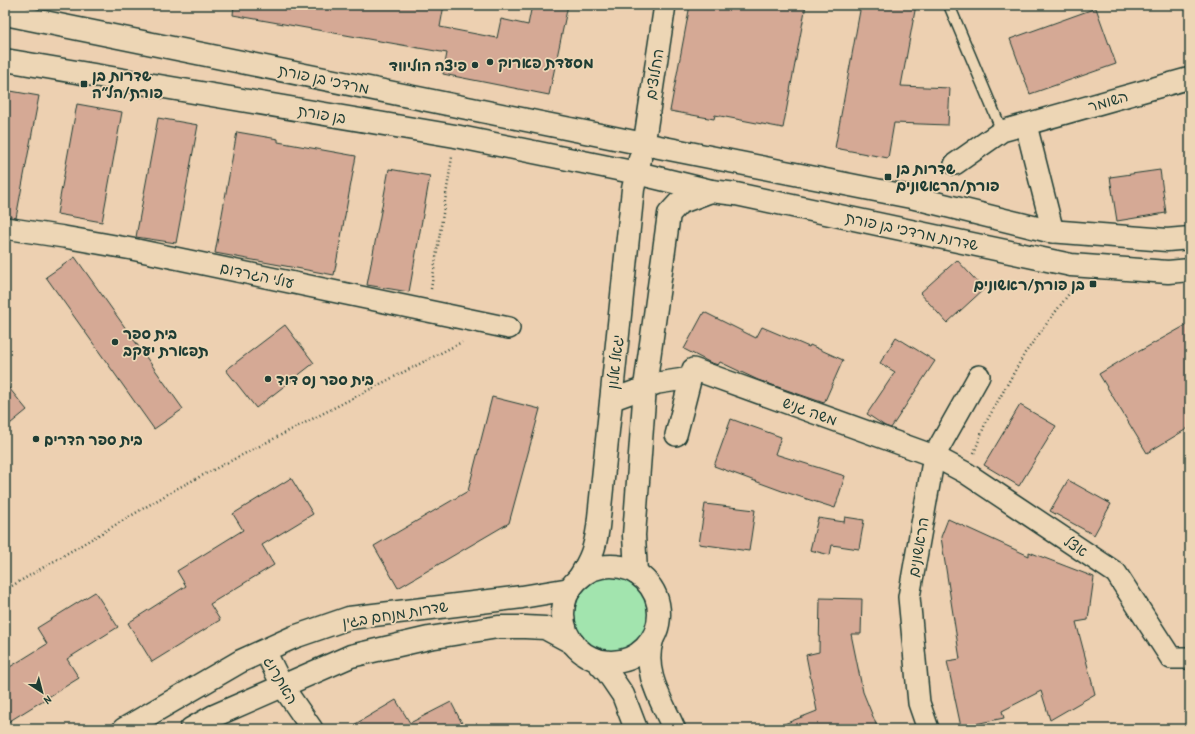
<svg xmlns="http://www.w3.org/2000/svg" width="1195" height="734" viewBox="0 0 1195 734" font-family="'Patrick Hand','Playpen Sans Hebrew',sans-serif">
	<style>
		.green { fill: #a2e4ae; stroke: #609071 }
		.building { fill: #d5a995; stroke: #1f3d34 }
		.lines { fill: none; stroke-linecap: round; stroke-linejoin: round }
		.lane-casing { stroke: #1f3d34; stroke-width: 13 }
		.street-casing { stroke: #1f3d34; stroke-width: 24 }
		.secondary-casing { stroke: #1f3d34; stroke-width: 25 }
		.path { stroke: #1f3d34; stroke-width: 2.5; stroke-dasharray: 1 3; stroke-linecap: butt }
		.lane { stroke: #edd6b5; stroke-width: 10 }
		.street { stroke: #edd6b5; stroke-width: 21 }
		.secondary { stroke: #edd6b5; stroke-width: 22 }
		.poi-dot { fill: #1f3d34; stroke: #edd6b5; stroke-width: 1.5 }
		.labels { text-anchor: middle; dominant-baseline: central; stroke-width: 3.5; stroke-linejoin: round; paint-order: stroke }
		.poi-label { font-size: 15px; font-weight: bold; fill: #1f3d34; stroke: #edd6b5; text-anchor: start }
		.street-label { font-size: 15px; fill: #1f3d34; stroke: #edd6b5 }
	</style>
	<rect width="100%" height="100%" fill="#edd0b1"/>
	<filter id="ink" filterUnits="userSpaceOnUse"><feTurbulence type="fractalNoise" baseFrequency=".025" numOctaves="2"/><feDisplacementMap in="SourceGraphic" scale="8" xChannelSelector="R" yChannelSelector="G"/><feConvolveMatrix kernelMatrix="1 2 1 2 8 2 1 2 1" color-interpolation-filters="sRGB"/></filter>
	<g filter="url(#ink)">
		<circle class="green" cx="611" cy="614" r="39"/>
		<g class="building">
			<path d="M 234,5 L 444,5 L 440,27 L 497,38 L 501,19 L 528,25 L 532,5 L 568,5 L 549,95 L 443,74 L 447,53 L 233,15 Z"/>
			<path d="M 690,5 L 806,5 L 783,128 L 715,115 L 714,119 L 670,111 Z"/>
			<path d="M 861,5 L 916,5 L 901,86 L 950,88 L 948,125 L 894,123 L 888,158 L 835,148 Z"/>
			<path d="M 1096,8 L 1116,64 L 1030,94 L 1010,39 Z"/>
			<path d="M 5,90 L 39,96 L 16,218 L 5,216 Z"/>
			<path d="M 77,104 L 122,112 L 102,222 L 57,214 Z"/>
			<path d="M 158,118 L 198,125 L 176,243 L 136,237 Z"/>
			<path d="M 237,132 L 278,139 L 278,142 L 356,156 L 334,275 L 215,253 Z"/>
			<path d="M 389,169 L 430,176 L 409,292 L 367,285 Z"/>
			<path d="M 1160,170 L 1166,213 L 1117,221 L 1110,177 Z"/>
			<path d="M 75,257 L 183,409 L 154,429 L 46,277 Z"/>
			<path d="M 957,260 L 984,289 L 947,323 L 920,293 Z"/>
			<path d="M 704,312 L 756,338 L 762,327 L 809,347 L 810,345 L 843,360 L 824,403 L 758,380 L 720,362 L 718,365 L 709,362 L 684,349 Z"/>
			<path d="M 1190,323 L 1190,427 L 1147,453 L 1099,374 L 1137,351 L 1138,352 Z"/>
			<path d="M 285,325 L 314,363 L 256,408 L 226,370 Z"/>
			<path d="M 896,337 L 935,361 L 891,428 L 885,426 L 867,414 L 895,372 L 880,363 Z"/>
			<path d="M 5,383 L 27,410 L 5,428 Z"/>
			<path d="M 492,397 L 540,409 L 509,523 L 398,588 L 374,546 L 468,491 Z"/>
			<path d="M 1020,405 L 1056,426 L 1019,486 L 984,465 Z"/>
			<path d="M 731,419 L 781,437 L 775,454 L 845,476 L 835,508 L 782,491 L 714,466 Z"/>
			<path d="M 291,478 L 313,514 L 262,545 L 274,565 L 210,604 L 220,620 L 152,662 L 128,623 L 186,586 L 177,571 L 243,530 L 233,514 Z"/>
			<path d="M 1068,480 L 1111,504 L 1094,535 L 1050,511 Z"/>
			<path d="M 705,504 L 755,510 L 749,551 L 699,544 Z"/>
			<path d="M 845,517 L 864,520 L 859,549 L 832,545 L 830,555 L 810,550 L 818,518 L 844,522 Z"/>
			<path d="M 948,519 L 1029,556 L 1029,552 L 1094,577 L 1088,620 L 1076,622 L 1095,694 L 1050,720 L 1041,691 L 1002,711 L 1004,718 L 961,727 L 947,661 L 960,659 L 941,537 Z"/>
			<path d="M 95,592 L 118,627 L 67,659 L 79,678 L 5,724 L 5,670 L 47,644 L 37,628 Z"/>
			<path d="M 820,598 L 862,599 L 861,634 L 851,634 L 863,692 L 878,729 L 774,729 L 774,728 L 817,711 L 806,655 L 819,652 Z"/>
			<path d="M 396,700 L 410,723 L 451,702 L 465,729 L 347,729 Z"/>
		</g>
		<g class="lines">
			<g class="lane-casing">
				<path id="lane" d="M 949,5 L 1002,131"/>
			</g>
			<g class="street-casing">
				<g id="street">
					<path d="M 1026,125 L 1053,232"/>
					<path d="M 644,144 L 665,5"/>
					<path d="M 955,164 L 1002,131 L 1190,78"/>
					<path d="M 5,228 L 64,237 L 132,249 L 509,328"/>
					<path d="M 611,400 L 658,383 L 691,378"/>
					<path d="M 676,435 L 693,369 L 934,456 L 966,473 L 1116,573 L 1171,658 L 1190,658"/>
					<path d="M 265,651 L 283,687 L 312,729"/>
					<path d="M 928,729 L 919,703 L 909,597 L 934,456 L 979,376"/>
				</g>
			</g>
			<g class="secondary-casing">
				<g id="secondary">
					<path d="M 5,14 L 644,144 L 911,197 L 1049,231 L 1167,240 L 1190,238"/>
					<path d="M 5,60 L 455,136 L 637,173 L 711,191 L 736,194 L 1071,265 L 1168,272 L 1190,270"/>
					<circle cx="611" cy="614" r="48"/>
					<path d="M 636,573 L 634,535 L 645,387 L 669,214 L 679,203 L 711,191"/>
					<path d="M 579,578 C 591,559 595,548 598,527 L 633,189 L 640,159"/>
					<path d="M 652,640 C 642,672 662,701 674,729"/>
					<path d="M 595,659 L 608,673 L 623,695 L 636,729"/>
					<path d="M 124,729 L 241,661 L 294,637 L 349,618 L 522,597 L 570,589"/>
					<path d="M 191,729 L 214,716 L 351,656 L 429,638 L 498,627 L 525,627 L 545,628 L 573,643"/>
				</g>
			</g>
			<g class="path">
				<path d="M 431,289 L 452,157"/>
				<path d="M 974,453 L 985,424 L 1025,353 L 1074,287"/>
				<path d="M 5,590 L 178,488 L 462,342"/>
			</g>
			<use href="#lane" class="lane"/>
			<use href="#street" class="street"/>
			<use href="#secondary" class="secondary"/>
		</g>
	</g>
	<g class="poi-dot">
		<circle cx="490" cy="62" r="4"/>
		<circle cx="475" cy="65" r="4"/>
		<rect x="80" y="80" width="8" height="8" rx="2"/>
		<rect x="884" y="173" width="8" height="8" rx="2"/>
		<rect x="1089" y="280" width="8" height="8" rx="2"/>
		<circle cx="115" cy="342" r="4"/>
		<circle cx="268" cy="379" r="4"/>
		<circle cx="36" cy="439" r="4"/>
	</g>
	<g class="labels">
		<g class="poi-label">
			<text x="498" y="62">מסעדת פארוק</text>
			<text x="467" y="65" text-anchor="end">פיצה הוליווד</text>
			<text x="92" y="75">שדרות בן<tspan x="92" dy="17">פורת/הל״ה</tspan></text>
			<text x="896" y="168">שדרות בן<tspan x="896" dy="17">פורת/הראשונים</tspan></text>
			<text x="1085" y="284" text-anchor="end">בן פורת/ראשונים</text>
			<text x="123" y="333">בית ספר<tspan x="123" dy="17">תפארת יעקב</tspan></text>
			<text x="276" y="379">בית ספר נס דוד</text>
			<text x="44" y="439">בית ספר הדרים</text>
		</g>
		<g class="street-label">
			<text transform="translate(654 74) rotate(-81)">החלוצים</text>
			<text transform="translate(324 79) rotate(12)">מרדכי בן פורת</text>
			<text transform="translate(1108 101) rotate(-16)">השומר</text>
			<text transform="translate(322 114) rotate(10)">בן פורת</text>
			<text transform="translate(912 231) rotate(12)">שדרות מרדכי בן פורת</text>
			<text transform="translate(257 275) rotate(12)">עולי הגרדום</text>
			<text transform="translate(615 362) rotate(-84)">יגאל אלון</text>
			<text transform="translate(810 411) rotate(20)">משה גניש</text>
			<text transform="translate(1076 546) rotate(34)">אצל</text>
			<text transform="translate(918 547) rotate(-80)">הראשונים</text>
			<text transform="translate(395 614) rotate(-9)">שדרות מנחם בגין</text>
			<text transform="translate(281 680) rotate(60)">האתרוג</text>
		</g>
	</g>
	<rect width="1195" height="734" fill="none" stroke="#edd6b5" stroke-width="20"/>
	<rect x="10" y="10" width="1175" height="714" fill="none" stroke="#1f3d34" stroke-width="1.5" filter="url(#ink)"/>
	<g transform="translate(42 692) rotate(144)" stroke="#edd6b5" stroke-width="3" paint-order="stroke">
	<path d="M0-3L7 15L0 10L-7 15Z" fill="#1f3d34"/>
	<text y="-6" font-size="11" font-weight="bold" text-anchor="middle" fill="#1f3d34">N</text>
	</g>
</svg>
